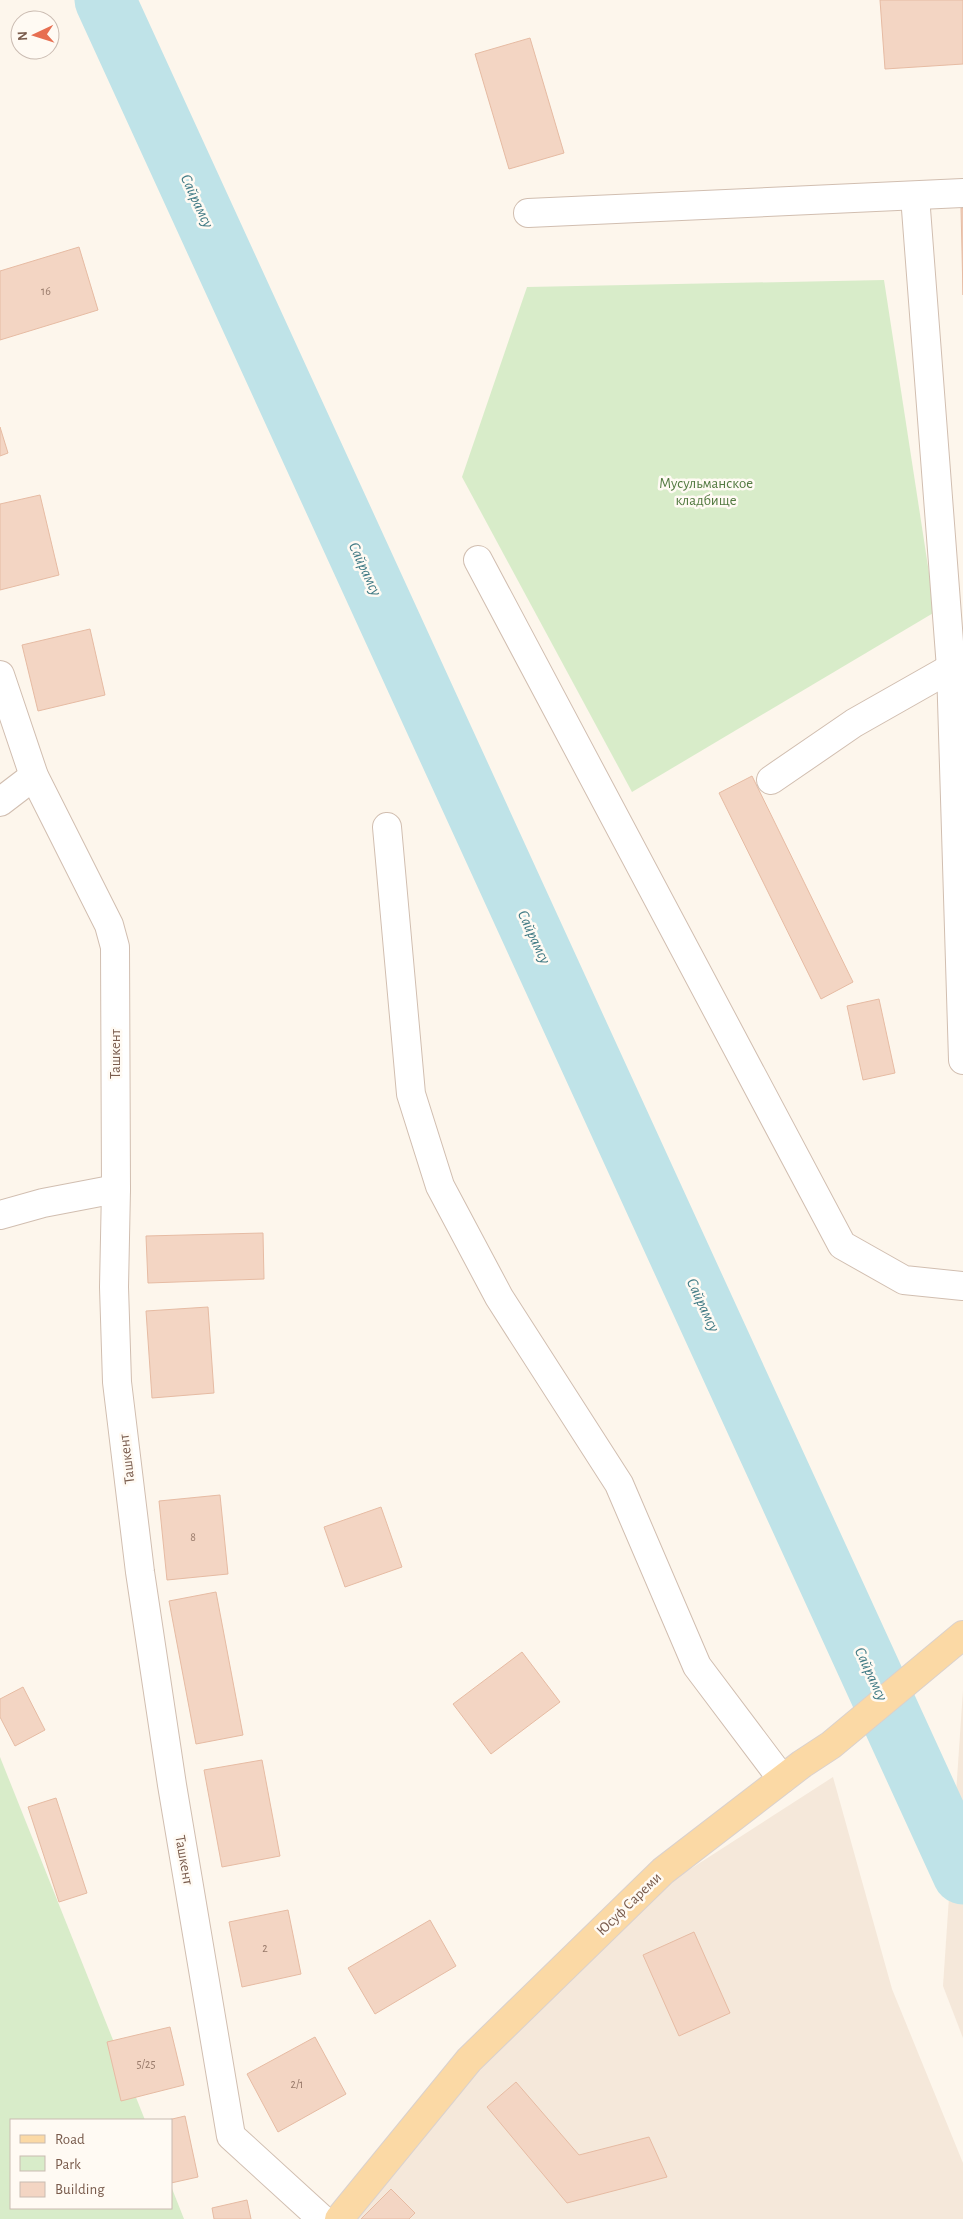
<svg xmlns="http://www.w3.org/2000/svg" width="963" height="2219" viewBox="0 0 963 2219" font-family="'Alegreya Sans',sans-serif">
	<style>
		.residential { fill: #f5e8da }
		.green { fill: #d8ecc9 }
		.lines { fill: none; stroke-linecap: round; stroke-linejoin: round }
		.river { stroke: #bfe3e8; stroke-width: 61 }
		.building { fill: #f3d5c3; stroke: #e6bba3 }
		.minor-casing { stroke: #d1beb0; stroke-width: 30 }
		.major-casing { stroke: #dad1cd; stroke-width: 30 }
		.minor { stroke: #fff; stroke-width: 28 }
		.major { stroke: #fbd9a5; stroke-width: 28 }
		.labels { text-anchor: middle; dominant-baseline: central; stroke-width: 5; stroke-linejoin: round; paint-order: stroke }
		.number-label { font-size: 12px; fill: #987a6a }
		.park-label { font-size: 15px; fill: #537a41; stroke: #fffaf3 }
		.street-label { font-size: 15px; fill: #7a5c4d; stroke: #fffaf3 }
		.water-label { font-size: 16px; font-style: italic; fill: #437c86; stroke: #fffaf3 }
	</style>
	<rect width="100%" height="100%" fill="#fdf6ec"/>
	<g class="residential">
		<path d="M 963,1690 L 963,2038 L 943,1986 Z"/>
		<path d="M 833,1777 L 892,1989 L 963,2163 L 963,2219 L 340,2219 L 622,1913 Z"/>
	</g>
	<g class="green">
		<path d="M 884,280 L 935,612 L 632,792 L 462,477 L 527,287 Z"/>
		<path d="M 0,1757 L 145,2120 L 11,2120 L 11,2208 L 171,2208 L 171,2186 L 184,2219 L 0,2219 Z"/>
	</g>
	<g class="lines">
		<path class="river" d="M 105,0 L 963,1874"/>
	</g>
	<g class="building">
		<path d="M 880,0 L 963,0 L 963,64 L 885,69 Z"/>
		<path d="M 530,38 L 564,153 L 509,169 L 475,54 Z"/>
		<path d="M 961,208 L 963,208 L 963,295 Z"/>
		<path d="M 79,247 L 98,310 L 0,340 L 0,271 Z"/>
		<path d="M 0,427 L 8,453 L 0,456 Z"/>
		<path d="M 40,495 L 59,575 L 0,590 L 0,504 Z"/>
		<path d="M 90,629 L 105,695 L 38,711 L 22,645 Z"/>
		<path d="M 752,776 L 853,982 L 821,999 L 719,793 Z"/>
		<path d="M 879,999 L 895,1073 L 863,1080 L 847,1006 Z"/>
		<path d="M 263,1233 L 264,1279 L 148,1283 L 146,1236 Z"/>
		<path d="M 208,1307 L 214,1393 L 152,1398 L 146,1311 Z"/>
		<path d="M 220,1495 L 228,1574 L 167,1580 L 159,1501 Z"/>
		<path d="M 381,1507 L 402,1567 L 345,1587 L 324,1527 Z"/>
		<path d="M 216,1592 L 243,1735 L 196,1744 L 169,1601 Z"/>
		<path d="M 522,1652 L 560,1702 L 491,1754 L 453,1704 Z"/>
		<path d="M 23,1687 L 45,1730 L 15,1746 L 0,1717 L 0,1699 Z"/>
		<path d="M 262,1760 L 280,1856 L 222,1867 L 204,1770 Z"/>
		<path d="M 56,1798 L 87,1893 L 59,1902 L 28,1807 Z"/>
		<path d="M 288,1910 L 301,1974 L 242,1987 L 229,1922 Z"/>
		<path d="M 430,1920 L 456,1966 L 375,2014 L 348,1968 Z"/>
		<path d="M 694,1932 L 730,2013 L 679,2036 L 643,1955 Z"/>
		<path d="M 170,2027 L 184,2085 L 121,2101 L 107,2042 Z"/>
		<path d="M 315,2037 L 346,2094 L 278,2132 L 247,2074 Z"/>
		<path d="M 516,2082 L 579,2155 L 649,2137 L 667,2177 L 567,2203 L 487,2107 Z"/>
		<path d="M 185,2116 L 198,2177 L 171,2183 L 171,2120 L 168,2120 Z"/>
		<path d="M 391,2189 L 415,2213 L 409,2219 L 361,2219 Z"/>
		<path d="M 247,2200 L 251,2219 L 214,2219 L 212,2208 Z"/>
	</g>
	<g class="lines">
		<g class="minor-casing">
			<g id="minor">
				<path d="M 915,196 L 951,668 L 963,1060"/>
				<path d="M 528,213 L 963,193"/>
				<path d="M 478,560 L 842,1245 L 904,1280 L 963,1286"/>
				<path d="M 0,675 L 34,776 L 109,925 L 115,947 L 116,1189 L 114,1287 L 117,1382 L 140,1572 L 172,1785 L 231,2136 L 322,2219"/>
				<path d="M 771,780 L 854,723 L 951,668 L 963,667"/>
				<path d="M 0,802 L 34,776"/>
				<path d="M 387,827 L 411,1094 L 440,1186 L 499,1297 L 619,1484 L 697,1666 L 782,1779"/>
				<path d="M 0,1215 L 43,1203 L 116,1189"/>
			</g>
		</g>
		<g class="major-casing">
			<path id="major" d="M 339,2219 L 469,2060 L 663,1871 L 802,1764 L 831,1745 L 963,1635"/>
		</g>
		<use href="#minor" class="minor"/>
		<use href="#major" class="major"/>
	</g>
	<g class="labels">
		<g class="number-label">
			<text x="46" y="291">16</text>
			<text x="193" y="1537">8</text>
			<text x="265" y="1948">2</text>
			<text x="146" y="2064">5/25</text>
			<text x="297" y="2084">2/1</text>
		</g>
		<g class="park-label">
			<text x="706" y="483">Мусульманское<tspan x="706" dy="17">кладбище</tspan></text>
		</g>
		<g class="street-label">
			<text transform="translate(115 1054) rotate(-90)">Ташкент</text>
			<text transform="translate(127 1459) rotate(-97)">Ташкент</text>
			<text transform="translate(184 1860) rotate(80)">Ташкент</text>
			<text transform="translate(629 1904) rotate(-44)">Юсуф Сареми</text>
		</g>
		<g class="water-label">
			<text transform="translate(197 201) rotate(65)">Сайрамсу</text>
			<text transform="translate(365 569) rotate(65)">Сайрамсу</text>
			<text transform="translate(534 937) rotate(65)">Сайрамсу</text>
			<text transform="translate(703 1305) rotate(65)">Сайрамсу</text>
			<text transform="translate(871 1674) rotate(65)">Сайрамсу</text>
		</g>
	</g>
	<rect x="10" y="2119" width="162" height="90" fill="#fffaf3" stroke="#cabbb1"/>
	<rect x="20" y="2135" width="25" height="8" fill="#fbd9a5" stroke="#cabbb1"/>
	<text x="55" y="2144" font-size="15" fill="#7a5c4d">Road</text>
	<rect x="20" y="2156" width="25" height="15" fill="#d8ecc9" stroke="#cabbb1"/>
	<text x="55" y="2169" font-size="15" fill="#7a5c4d">Park</text>
	<rect x="20" y="2182" width="25" height="15" fill="#f3d5c3" stroke="#cabbb1"/>
	<text x="55" y="2194" font-size="15" fill="#7a5c4d">Building</text>
	<g transform="translate(35 35) rotate(266)"><circle r="24" fill="#fffaf3" stroke="#cabbb1"/>
	<path d="M0-4L9 19L0 12L-9 19Z" fill="#e76f51"/>
	<text y="-8" font-size="14" font-weight="bold" text-anchor="middle" fill="#7a5c4d">N</text>
	</g>
</svg>
